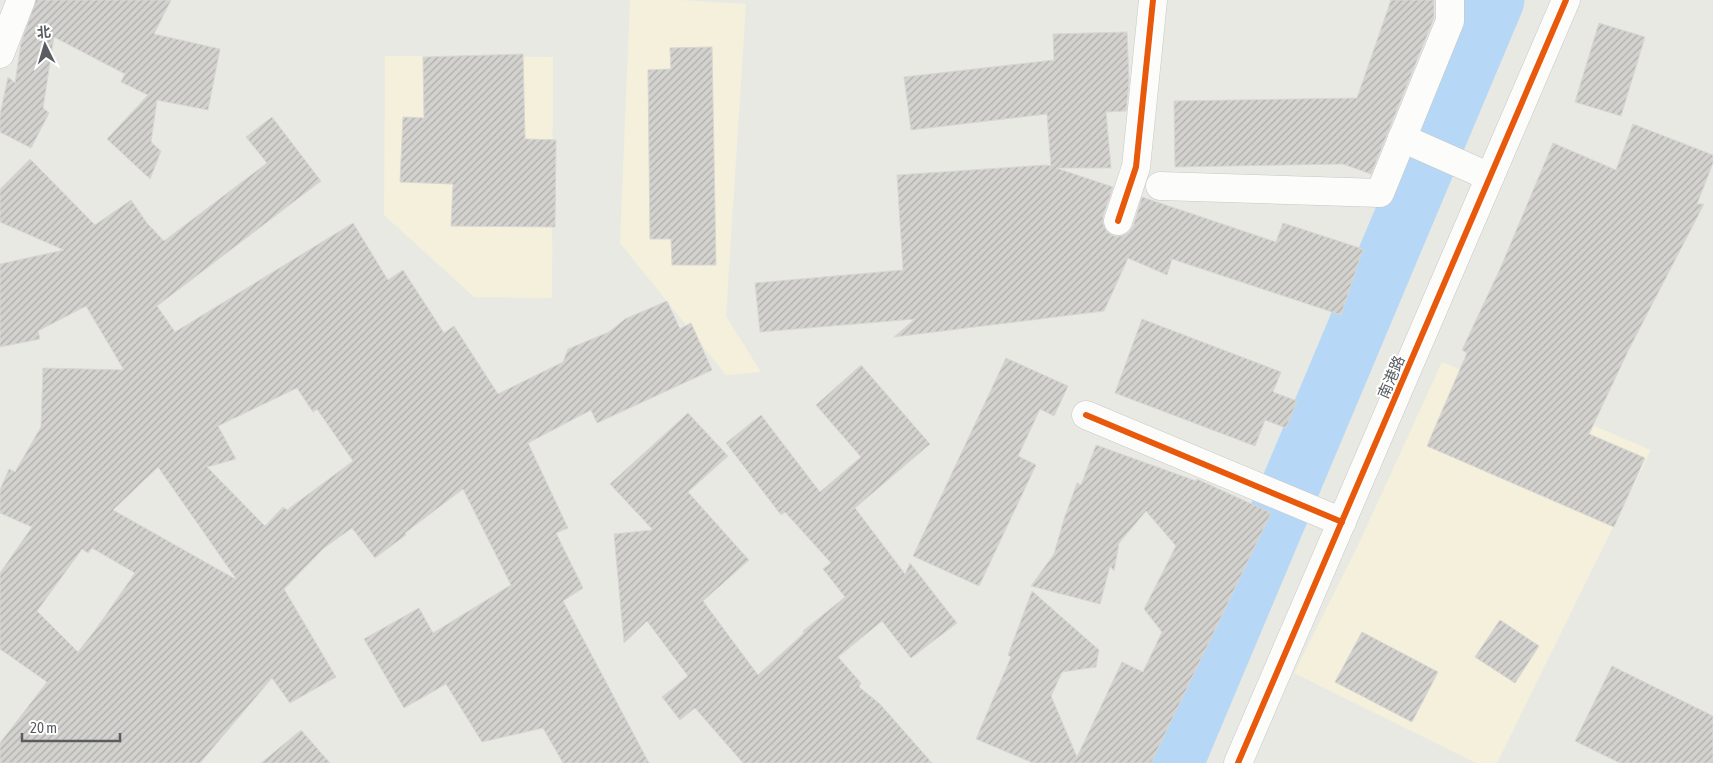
<svg xmlns="http://www.w3.org/2000/svg" width="1713" height="763" viewBox="0 0 1713 763" font-family="'Asap Condensed','Noto Sans SC',sans-serif">
	<style>
		.commercial { fill: #f4f0dc }
		.lines { fill: none; stroke-linecap: round; stroke-linejoin: round }
		.river { stroke: #b6d8f6; stroke-width: 59 }
		.building { fill: url(#building-hatch); stroke: #d8d7d3; fill-rule: evenodd }
		.minor-casing { stroke: #c6c7c6; stroke-width: 29 }
		.tertiary-casing { stroke: #c6c7c6; stroke-width: 29 }
		.secondary-casing { stroke: #c7c7c7; stroke-width: 29 }
		.minor { stroke: #fcfcfb; stroke-width: 28 }
		.tertiary { stroke: #fcfcfb; stroke-width: 28 }
		.secondary { stroke: #fcfcfb; stroke-width: 28 }
		.cycleway-casing { stroke: #fff; stroke-width: 9 }
		.cycleway { stroke: #e8590c; stroke-width: 6 }
		.labels { text-anchor: middle; dominant-baseline: central; stroke-width: 4; stroke-linejoin: round; paint-order: stroke }
		.street-label { font-size: 15px; fill: #595d61; stroke: #fff }
	</style>
	<defs>
		<pattern id="building-hatch" width="6" height="6" patternUnits="userSpaceOnUse" patternTransform="scale(1.25)"><rect width="6" height="6" fill="#d3d2cf"/><path d="M-1 1l2-2M0 6l6-6M5 7l2-2" fill="none" stroke="#aeaeab"/></pattern>
	</defs>
	<rect width="100%" height="100%" fill="#e9e9e4"/>
	<g class="commercial">
		<path d="M 630,0 L 679,0 L 746,4 L 726,316 L 761,372 L 726,375 L 620,243 Z"/>
		<path d="M 385,56 L 553,57 L 552,298 L 474,297 L 384,215 Z"/>
		<path d="M 1442,362 L 1651,450 L 1497,763 L 1476,763 L 1294,673 L 1361,539 Z"/>
	</g>
	<g class="lines">
		<path class="river" d="M 1174,763 L 1495,0"/>
	</g>
	<g class="building">
		<path d="M 36,0 L 171,0 L 154,34 L 220,49 L 208,110 L 157,100 L 151,142 L 161,151 L 150,179 L 107,139 L 148,95 L 121,82 L 125,74 L 54,37 L 43,108 L 49,113 L 31,148 L 0,132 L 0,115 L 8,77 L 15,83 L 21,43 Z"/>
		<path d="M 1391,0 L 1434,0 L 1434,18 L 1371,174 L 1343,164 L 1175,167 L 1174,101 L 1357,98 Z"/>
		<path d="M 1599,23 L 1645,37 L 1621,116 L 1575,102 Z"/>
		<path d="M 1127,32 L 1129,82 L 1126,111 L 1106,112 L 1111,168 L 1056,168 L 1113,187 L 1103,216 L 1103,224 L 1107,232 L 1114,236 L 1122,236 L 1129,232 L 1133,226 L 1142,197 L 1276,242 L 1283,223 L 1363,249 L 1341,315 L 1172,259 L 1167,275 L 1128,258 L 1104,311 L 894,337 L 915,319 L 760,332 L 755,283 L 903,270 L 897,175 L 1046,165 L 1051,166 L 1047,114 L 911,130 L 904,77 L 1054,60 L 1053,34 Z"/>
		<path d="M 712,47 L 716,265 L 672,265 L 671,239 L 650,239 L 648,70 L 671,69 L 670,48 Z"/>
		<path d="M 523,54 L 525,139 L 556,140 L 555,227 L 451,226 L 453,184 L 400,182 L 403,117 L 424,118 L 423,57 Z"/>
		<path d="M 272,117 L 321,181 L 157,306 L 175,332 L 353,223 L 388,280 L 403,270 L 444,333 L 454,326 L 498,394 L 563,362 L 568,349 L 609,332 L 625,319 L 667,301 L 680,329 L 691,323 L 712,370 L 597,423 L 591,410 L 528,443 L 568,528 L 556,533 L 583,588 L 563,601 L 649,763 L 563,763 L 543,728 L 482,742 L 446,684 L 404,708 L 364,639 L 419,608 L 433,633 L 511,585 L 463,489 L 405,533 L 406,535 L 375,558 L 352,528 L 324,548 L 284,589 L 336,677 L 290,703 L 272,678 L 200,763 L 0,763 L 0,743 L 47,682 L 0,649 L 0,573 L 32,527 L 0,513 L 0,490 L 9,469 L 15,472 L 41,427 L 43,368 L 124,370 L 86,306 L 38,331 L 40,339 L 0,347 L 0,264 L 64,250 L 0,222 L 0,189 L 30,159 L 95,225 L 131,200 L 147,223 L 164,241 L 267,163 L 246,137 ZM 297,388 L 313,412 L 317,409 L 353,461 L 287,510 L 283,507 L 265,526 L 207,467 L 236,459 L 218,426 ZM 158,467 L 237,580 L 113,510 ZM 92,548 L 135,573 L 96,629 L 78,652 L 37,611 L 82,549 L 88,553 Z"/>
		<path d="M 1633,124 L 1713,155 L 1713,163 L 1697,204 L 1704,204 L 1628,351 L 1589,434 L 1645,458 L 1614,527 L 1427,446 L 1467,353 L 1462,350 L 1500,269 L 1553,143 L 1616,170 Z"/>
		<path d="M 1142,319 L 1281,372 L 1273,392 L 1297,401 L 1286,428 L 1265,420 L 1255,446 L 1115,393 Z"/>
		<path d="M 1006,358 L 1068,386 L 1054,416 L 1040,409 L 1018,456 L 1036,465 L 979,586 L 913,556 Z"/>
		<path d="M 861,365 L 930,444 L 855,508 L 905,574 L 910,563 L 957,623 L 911,658 L 882,621 L 838,657 L 861,683 L 859,687 L 880,704 L 932,763 L 743,763 L 695,708 L 680,720 L 662,697 L 688,676 L 647,621 L 624,643 L 614,534 L 653,530 L 610,484 L 688,413 L 728,456 L 688,492 L 749,560 L 703,601 L 758,675 L 804,633 L 803,631 L 845,597 L 823,569 L 831,563 L 785,512 L 781,515 L 726,443 L 761,415 L 820,492 L 861,457 L 816,405 Z"/>
		<path d="M 1096,445 L 1196,481 L 1197,479 L 1271,513 L 1151,763 L 1033,763 L 976,739 L 1011,657 L 1008,655 L 1032,591 L 1099,650 L 1096,667 L 1062,672 L 1051,696 L 1077,757 L 1122,662 L 1143,672 L 1162,632 L 1144,609 L 1176,546 L 1146,511 L 1119,543 L 1114,571 L 1110,566 L 1100,604 L 1031,586 L 1054,554 L 1064,519 L 1077,483 L 1081,485 Z"/>
		<path d="M 1500,620 L 1539,646 L 1515,683 L 1475,657 Z"/>
		<path d="M 1362,632 L 1438,672 L 1412,722 L 1335,682 Z"/>
		<path d="M 1612,666 L 1713,716 L 1713,763 L 1620,763 L 1575,741 Z"/>
		<path d="M 301,730 L 330,763 L 261,763 Z"/>
	</g>
	<g class="lines">
		<g class="minor-casing">
			<g id="minor">
				<path d="M 1402,138 L 1490,177"/>
				<path d="M 1160,186 L 1380,193 L 1450,21 L 1450,0"/>
				<path d="M 1118,221 L 1136,167 L 1153,0"/>
				<path d="M 1086,415 L 1342,522"/>
			</g>
		</g>
		<g class="tertiary-casing">
			<path id="tertiary" d="M 1238,763 L 1566,0"/>
		</g>
		<g class="secondary-casing">
			<path id="secondary" d="M 0,54 L 21,0"/>
		</g>
		<use href="#minor" class="minor"/>
		<use href="#tertiary" class="tertiary"/>
		<use href="#secondary" class="secondary"/>
		<g class="cycleway-casing">
			<g id="cycleway">
				<path d="M 1118,221 L 1136,167 L 1153,0"/>
				<path d="M 1086,415 L 1342,522"/>
				<path d="M 1238,763 L 1566,0"/>
			</g>
		</g>
		<use href="#cycleway" class="cycleway"/>
	</g>
	<g class="labels">
		<g class="street-label">
			<text transform="translate(1391 377) rotate(-67)">南港路</text>
		</g>
	</g>
	<g transform="translate(45 45) rotate(355)" stroke="#ffffff" stroke-width="4" paint-order="stroke">
	<path d="M0-4L9 19L0 12L-9 19Z" fill="#595d61"/>
	<text y="-8" font-size="14" font-weight="bold" text-anchor="middle" fill="#595d61">北</text>
	</g>
	<path d="M22 733v8h98v-8" fill="none" stroke="#595d61" stroke-width="2.5"/>
	<text x="30" y="733" font-size="15" fill="#595d61" stroke="#ffffff" stroke-width="4" paint-order="stroke">20 m</text>
</svg>
